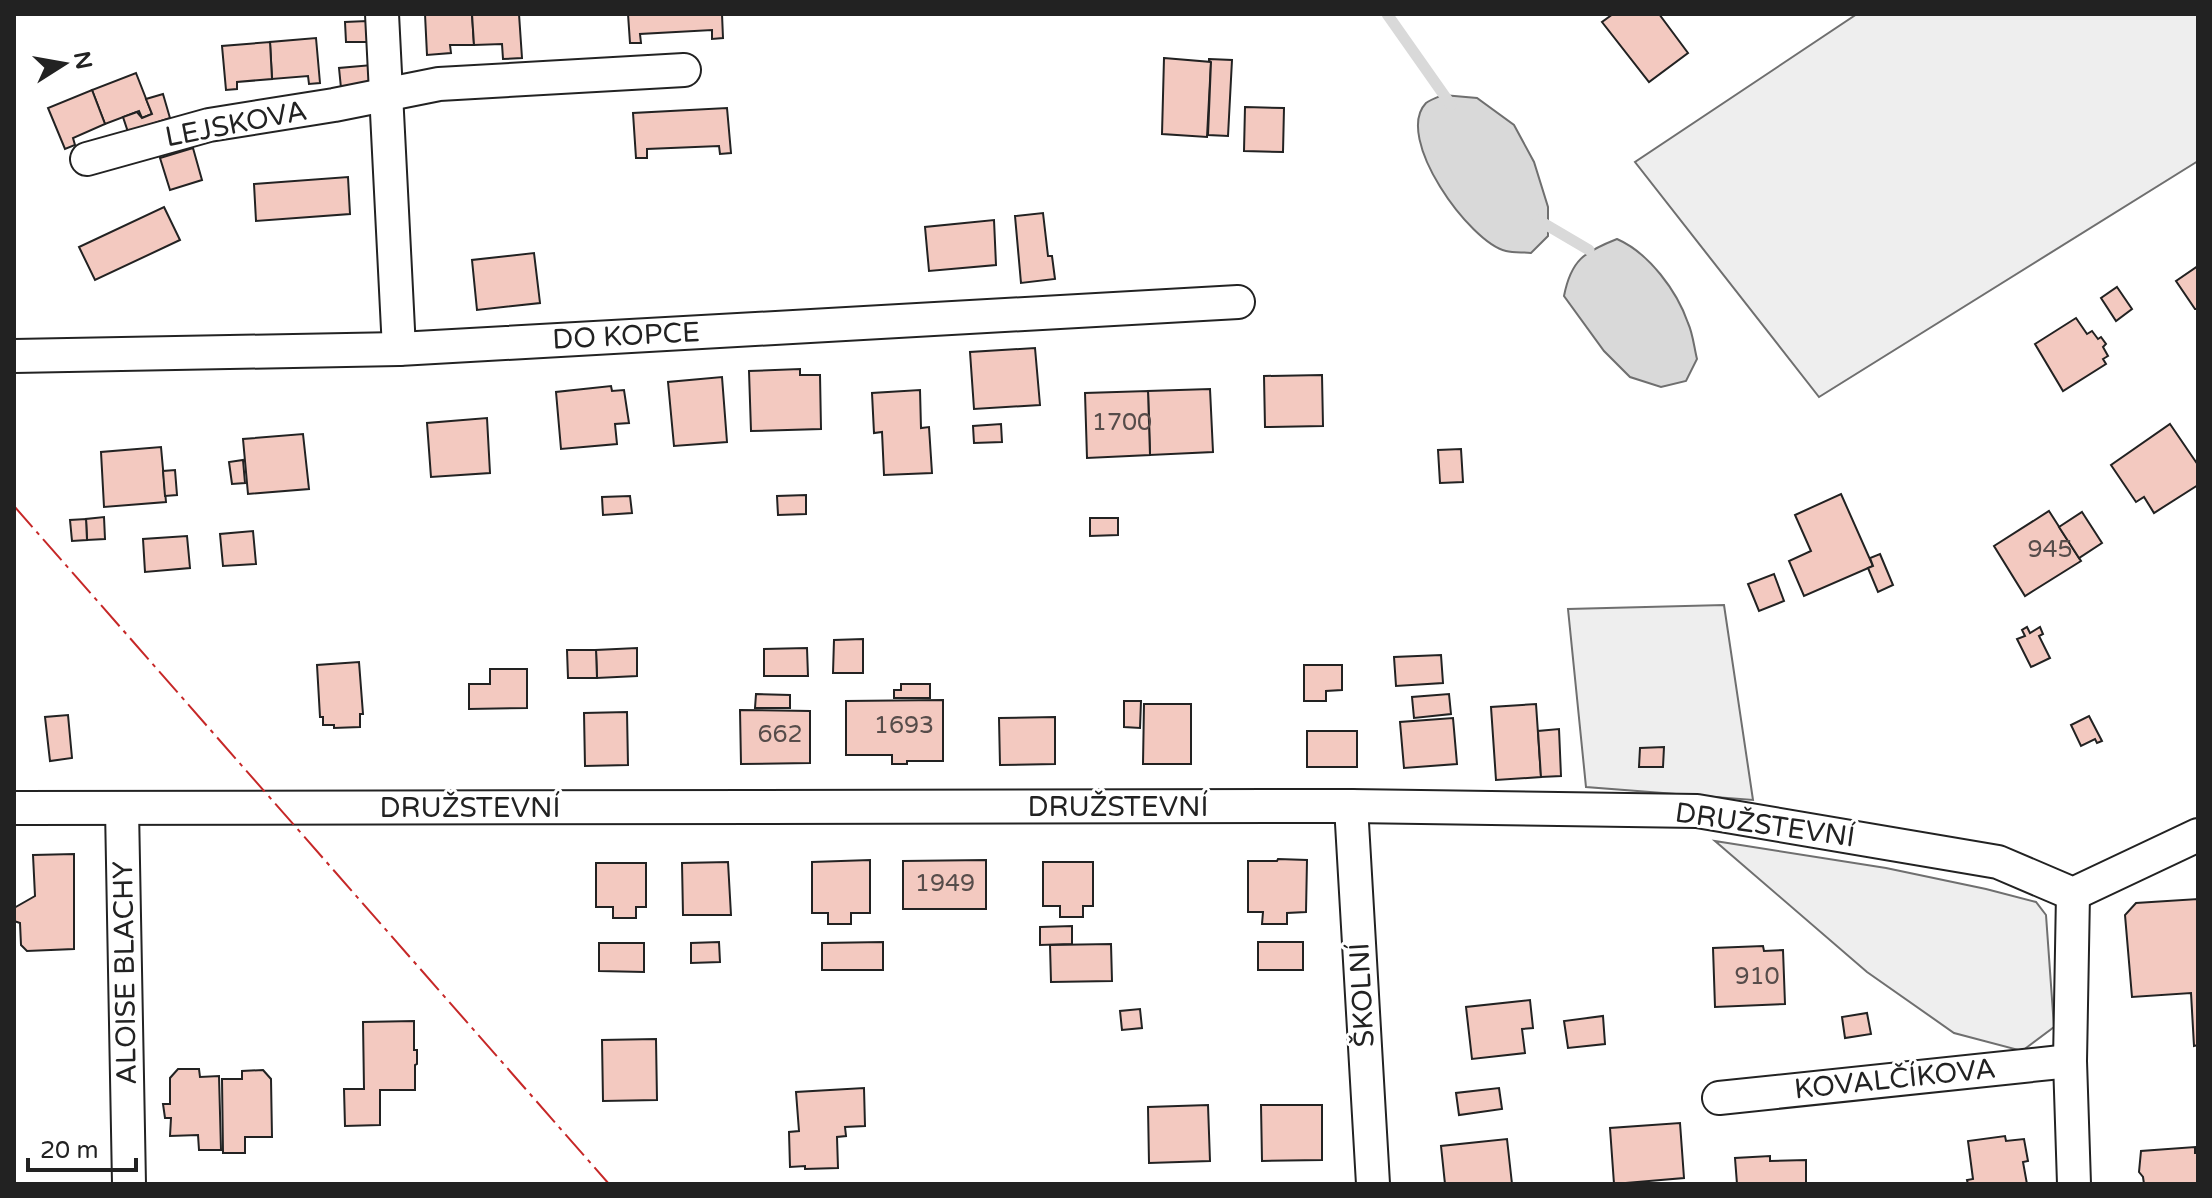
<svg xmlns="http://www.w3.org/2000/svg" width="2212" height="1198" viewBox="0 0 2212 1198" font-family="'Varela Round',sans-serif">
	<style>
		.green { fill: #eee; stroke: #6f6f6f; stroke-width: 2 }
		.water { fill: #d9d9d9; stroke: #6f6f6f; stroke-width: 2 }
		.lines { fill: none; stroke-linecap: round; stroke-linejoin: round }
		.stream { stroke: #d9d9d9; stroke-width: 11 }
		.building { fill: #f3c9c0; stroke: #222; stroke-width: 2 }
		.minor-casing { stroke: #222; stroke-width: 36 }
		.minor { stroke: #fff; stroke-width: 32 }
		.power { stroke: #c62828; stroke-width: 2; stroke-dasharray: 28 6 4 6; stroke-linecap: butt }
		.labels { text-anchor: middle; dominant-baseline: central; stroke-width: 6; stroke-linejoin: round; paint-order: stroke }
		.number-label { font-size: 24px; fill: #564c4a }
		.street-label { font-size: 28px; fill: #222; stroke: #fff }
	</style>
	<rect width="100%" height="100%" fill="#fff"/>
	<g class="green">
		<path d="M 1857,14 L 2198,14 L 2198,161 L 1819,397 L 1635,162 Z"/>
		<path d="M 1724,605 L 1753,800 L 1586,787 L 1568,609 Z"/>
		<path d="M 1715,841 L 1886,868 L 1986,889 L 2036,902 L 2046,915 L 2054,1027 L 2022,1051 L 1954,1033 L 1867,972 Z"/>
	</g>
	<g class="water">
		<path d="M 1443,95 L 1477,98 L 1514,125 L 1534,162 L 1548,207 L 1548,236 L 1531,253 C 1523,252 1514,253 1506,251 C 1470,243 1393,137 1426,103 C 1430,100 1438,97 1443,95 Z"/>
		<path d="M 1617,239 C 1649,253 1677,291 1688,323 C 1693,334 1694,347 1697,359 L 1686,381 L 1661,387 L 1630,377 L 1604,351 L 1564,296 C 1571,260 1584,252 1617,239 Z"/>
	</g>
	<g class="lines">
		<g class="stream">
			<path d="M 1387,14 L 1451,105"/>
			<path d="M 1538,220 L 1589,250"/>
		</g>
	</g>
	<g class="building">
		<path d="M 425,14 L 472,14 L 474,45 L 450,45 L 451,53 L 427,55 Z"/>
		<path d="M 472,14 L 519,14 L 522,58 L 503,59 L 502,44 L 474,45 Z"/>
		<path d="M 628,14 L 722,14 L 723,38 L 712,39 L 712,30 L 640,34 L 641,43 L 630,43 Z"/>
		<path d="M 1613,14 L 1659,14 L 1688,53 L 1649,82 L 1602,22 Z"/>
		<path d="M 367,21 L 367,42 L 346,42 L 345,22 Z"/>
		<path d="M 316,38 L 320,83 L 309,84 L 308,76 L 272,79 L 270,42 Z"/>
		<path d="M 270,42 L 272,79 L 237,82 L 237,89 L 226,90 L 222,46 Z"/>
		<path d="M 1164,58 L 1211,62 L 1207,137 L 1162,134 Z"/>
		<path d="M 1209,59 L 1232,60 L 1228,136 L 1208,135 L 1211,62 L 1209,61 Z"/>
		<path d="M 372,65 L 374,85 L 341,88 L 339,68 Z"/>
		<path d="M 136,73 L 152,114 L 142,118 L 139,111 L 105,124 L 92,90 Z"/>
		<path d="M 92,90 L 105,124 L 73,138 L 75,145 L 65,149 L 48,108 Z"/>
		<path d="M 163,94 L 170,118 L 128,132 L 123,117 L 137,112 L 142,118 L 152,114 L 146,99 Z"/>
		<path d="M 1245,107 L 1284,108 L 1283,152 L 1244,151 Z"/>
		<path d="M 727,108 L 731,153 L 720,154 L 719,146 L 647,149 L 647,158 L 636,158 L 633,113 Z"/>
		<path d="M 193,148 L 202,180 L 170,190 L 160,158 Z"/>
		<path d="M 348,177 L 350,214 L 256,221 L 254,184 Z"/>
		<path d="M 164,207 L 180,240 L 95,280 L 79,247 Z"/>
		<path d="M 1043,213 L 1048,256 L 1052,256 L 1055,279 L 1021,283 L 1015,216 Z"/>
		<path d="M 994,220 L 996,265 L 929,271 L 925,227 Z"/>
		<path d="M 534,253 L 540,303 L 477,310 L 472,260 Z"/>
		<path d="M 2198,266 L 2198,309 L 2195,309 L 2176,281 Z"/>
		<path d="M 2117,287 L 2132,309 L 2116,321 L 2101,298 Z"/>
		<path d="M 2076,318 L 2087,334 L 2092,331 L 2098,339 L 2101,337 L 2106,344 L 2103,347 L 2108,356 L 2103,359 L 2106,364 L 2063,391 L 2035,344 Z"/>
		<path d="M 1035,348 L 1040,405 L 974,409 L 970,352 Z"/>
		<path d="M 800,369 L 800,375 L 820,375 L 821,429 L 751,431 L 749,371 Z"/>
		<path d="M 1322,375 L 1323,426 L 1265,427 L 1264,376 Z"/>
		<path d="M 722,377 L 727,442 L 674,446 L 668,382 Z"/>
		<path d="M 611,386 L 612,391 L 624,390 L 629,423 L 615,424 L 617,444 L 561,449 L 556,392 Z"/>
		<path d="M 1210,389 L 1213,452 L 1150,455 L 1148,391 Z"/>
		<path d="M 920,390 L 921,428 L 929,427 L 932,473 L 884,475 L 882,432 L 874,433 L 872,393 Z"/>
		<path d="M 1148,391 L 1150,455 L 1087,458 L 1085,393 Z"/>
		<path d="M 487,418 L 490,473 L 431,477 L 427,423 Z"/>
		<path d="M 1001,424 L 1002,442 L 974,443 L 973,426 Z"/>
		<path d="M 2170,424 L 2198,465 L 2198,485 L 2154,513 L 2144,497 L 2136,502 L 2111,465 Z"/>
		<path d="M 303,434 L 309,489 L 248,494 L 243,439 Z"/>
		<path d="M 161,447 L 166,502 L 104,507 L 101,452 Z"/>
		<path d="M 1461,449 L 1463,482 L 1440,483 L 1438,450 Z"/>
		<path d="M 243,460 L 245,483 L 232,484 L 229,462 Z"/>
		<path d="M 175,470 L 177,495 L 165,496 L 163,471 Z"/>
		<path d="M 1841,494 L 1873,566 L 1804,596 L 1789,561 L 1811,551 L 1795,515 Z"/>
		<path d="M 806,495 L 806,514 L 778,515 L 777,496 Z"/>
		<path d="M 630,496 L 632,513 L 603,515 L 602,497 Z"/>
		<path d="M 2049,511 L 2081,561 L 2025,596 L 1994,546 Z"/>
		<path d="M 2082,512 L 2102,543 L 2079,558 L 2059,527 Z"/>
		<path d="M 104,517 L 105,539 L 87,540 L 86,519 Z"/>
		<path d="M 1090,518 L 1118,518 L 1118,535 L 1090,536 Z"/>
		<path d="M 86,519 L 87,540 L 72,541 L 70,520 Z"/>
		<path d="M 253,531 L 256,564 L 223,566 L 220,534 Z"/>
		<path d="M 187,536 L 190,568 L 145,572 L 143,539 Z"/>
		<path d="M 1880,554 L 1893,585 L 1878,592 L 1868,568 L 1873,566 L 1870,558 Z"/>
		<path d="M 1774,574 L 1784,601 L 1759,611 L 1748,584 Z"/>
		<path d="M 2027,627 L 2030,633 L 2040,627 L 2043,634 L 2039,636 L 2050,658 L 2031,667 L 2017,639 L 2025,636 L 2022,630 Z"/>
		<path d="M 863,639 L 863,673 L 833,673 L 834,640 Z"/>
		<path d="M 637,648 L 637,676 L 597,678 L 596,650 Z"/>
		<path d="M 807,648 L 808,676 L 764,676 L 764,649 Z"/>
		<path d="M 567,650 L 596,650 L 597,678 L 568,678 Z"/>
		<path d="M 1441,655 L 1443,683 L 1396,686 L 1394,657 Z"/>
		<path d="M 359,662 L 363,714 L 360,714 L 360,727 L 334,728 L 334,725 L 323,725 L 323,717 L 320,717 L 317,665 Z"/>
		<path d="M 1304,665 L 1342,665 L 1342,690 L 1326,691 L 1326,701 L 1304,701 Z"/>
		<path d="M 490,669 L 527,669 L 527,708 L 469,709 L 469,684 L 490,684 Z"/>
		<path d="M 901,684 L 930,684 L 930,698 L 894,698 L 894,690 L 901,690 Z"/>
		<path d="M 756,694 L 790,695 L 790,708 L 755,708 Z"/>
		<path d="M 1449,694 L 1451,714 L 1414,718 L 1412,697 Z"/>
		<path d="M 943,700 L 943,761 L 907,761 L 907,764 L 892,764 L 892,755 L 846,755 L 846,701 Z"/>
		<path d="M 1124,701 L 1141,701 L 1140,728 L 1124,727 Z"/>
		<path d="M 1144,704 L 1191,704 L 1191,764 L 1143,764 Z"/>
		<path d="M 1536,704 L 1541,777 L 1496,780 L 1491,707 Z"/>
		<path d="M 740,710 L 810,711 L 810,763 L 741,764 Z"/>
		<path d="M 627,712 L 628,765 L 585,766 L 584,713 Z"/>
		<path d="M 68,715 L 72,758 L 50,761 L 45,717 Z"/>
		<path d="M 2089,716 L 2102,741 L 2097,743 L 2095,739 L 2081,746 L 2071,725 Z"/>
		<path d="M 1055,717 L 1055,764 L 1000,765 L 999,718 Z"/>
		<path d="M 1453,718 L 1457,764 L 1404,768 L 1400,722 Z"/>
		<path d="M 1559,729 L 1561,776 L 1541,777 L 1538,731 Z"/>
		<rect x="1307" y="731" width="50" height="36"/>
		<path d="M 1664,747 L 1663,767 L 1639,767 L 1640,748 Z"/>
		<path d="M 74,854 L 74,949 L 27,951 L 21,945 L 20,923 L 14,921 L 14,908 L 35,896 L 33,855 Z"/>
		<path d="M 1278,859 L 1307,860 L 1306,912 L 1287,913 L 1287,924 L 1262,924 L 1263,912 L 1248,912 L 1248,861 L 1277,861 Z"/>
		<path d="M 870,860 L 870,913 L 851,913 L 851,924 L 828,924 L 828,913 L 812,913 L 812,862 Z"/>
		<path d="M 986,860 L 986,909 L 903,909 L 903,861 Z"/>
		<path d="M 728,862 L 731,915 L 683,915 L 682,863 Z"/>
		<path d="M 1043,862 L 1093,862 L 1093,906 L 1083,906 L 1083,917 L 1060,917 L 1060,906 L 1043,906 Z"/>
		<path d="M 596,863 L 646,863 L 646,907 L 636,907 L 636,918 L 613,918 L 613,907 L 596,907 Z"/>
		<path d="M 2198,899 L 2198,1045 L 2194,1046 L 2191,993 L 2132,997 L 2125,915 L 2136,903 Z"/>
		<path d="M 1072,926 L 1072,944 L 1040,945 L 1040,927 Z"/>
		<path d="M 719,942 L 720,962 L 691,963 L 691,943 Z"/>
		<path d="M 883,942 L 883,970 L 822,970 L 822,943 Z"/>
		<rect x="1258" y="942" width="45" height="28"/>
		<path d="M 599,943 L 644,943 L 644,972 L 599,971 Z"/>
		<path d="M 1111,944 L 1112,981 L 1051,982 L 1050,945 Z"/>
		<path d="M 1763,946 L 1764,951 L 1783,950 L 1785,1004 L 1715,1007 L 1713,948 Z"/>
		<path d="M 1530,1000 L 1533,1028 L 1522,1029 L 1525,1053 L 1472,1059 L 1466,1007 Z"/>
		<path d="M 1140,1009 L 1142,1028 L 1122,1030 L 1120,1011 Z"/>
		<path d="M 1867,1013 L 1871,1034 L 1845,1038 L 1842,1017 Z"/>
		<path d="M 1603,1016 L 1605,1044 L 1568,1048 L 1564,1021 Z"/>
		<path d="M 414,1021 L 414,1050 L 417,1050 L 417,1064 L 415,1065 L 415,1090 L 380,1090 L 380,1125 L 345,1126 L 344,1089 L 364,1089 L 363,1022 Z"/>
		<path d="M 656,1039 L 657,1100 L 603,1101 L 602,1040 Z"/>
		<path d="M 178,1069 L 199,1069 L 200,1077 L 219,1076 L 221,1150 L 199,1150 L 198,1135 L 170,1136 L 171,1118 L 165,1118 L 163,1104 L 170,1104 L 170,1078 Z"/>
		<path d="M 263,1070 L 271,1079 L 272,1137 L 245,1137 L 245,1153 L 223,1153 L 222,1079 L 242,1079 L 242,1071 Z"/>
		<path d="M 864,1088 L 865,1126 L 845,1127 L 846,1136 L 837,1137 L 838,1168 L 805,1169 L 805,1166 L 790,1167 L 789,1132 L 799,1131 L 796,1092 Z"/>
		<path d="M 1499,1088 L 1502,1109 L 1459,1115 L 1456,1093 Z"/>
		<path d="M 1208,1105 L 1210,1161 L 1149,1163 L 1148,1107 Z"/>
		<path d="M 1261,1105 L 1322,1105 L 1322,1160 L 1262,1161 Z"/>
		<path d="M 1680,1123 L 1684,1178 L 1614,1184 L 1610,1128 Z"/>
		<path d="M 2005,1136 L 2006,1141 L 2024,1139 L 2028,1161 L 2023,1162 L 2027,1184 L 1968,1184 L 1967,1180 L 1973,1179 L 1968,1141 Z"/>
		<path d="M 1507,1139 L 1512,1184 L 1445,1184 L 1441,1146 Z"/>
		<path d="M 2195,1147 L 2195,1153 L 2198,1153 L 2198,1184 L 2144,1184 L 2143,1177 L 2139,1172 L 2141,1151 Z"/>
		<path d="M 1770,1156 L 1770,1161 L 1806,1160 L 1806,1184 L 1737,1184 L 1735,1158 Z"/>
	</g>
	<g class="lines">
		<g class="minor-casing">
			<g id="minor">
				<path d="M 382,14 L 399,349"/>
				<path d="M 87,159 L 209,125 L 334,105 L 439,84 L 684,70"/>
				<path d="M 14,356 L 399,349 L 1238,302"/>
				<path d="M 1351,806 L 1373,1184"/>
				<path d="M 14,808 L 1351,806 L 1697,811 L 1998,862 L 2073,894 L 2198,835"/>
				<path d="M 122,809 L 129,1184"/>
				<path d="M 2073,894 L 2070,1061 L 2074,1184"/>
				<path d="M 1719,1098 L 2070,1061"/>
			</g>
		</g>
		<use href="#minor" class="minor"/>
		<path class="power" d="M 14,506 L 609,1184"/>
	</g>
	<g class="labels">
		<g class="number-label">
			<text x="1122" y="422">1700</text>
			<text x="2050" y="549">945</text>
			<text x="904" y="725">1693</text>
			<text x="780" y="734">662</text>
			<text x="945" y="883">1949</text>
			<text x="1757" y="976">910</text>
		</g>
		<g class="street-label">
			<text transform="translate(236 124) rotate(-11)">LEJSKOVA</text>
			<text transform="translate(626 336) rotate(-3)">DO KOPCE</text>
			<text x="1118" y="807">DRUŽSTEVNÍ</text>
			<text x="470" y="808">DRUŽSTEVNÍ</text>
			<text transform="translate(1765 825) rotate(8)">DRUŽSTEVNÍ</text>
			<text transform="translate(125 973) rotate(-91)">ALOISE BLACHY</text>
			<text transform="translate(1362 995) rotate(-93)">ŠKOLNÍ</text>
			<text transform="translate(1895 1079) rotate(-6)">KOVALČÍKOVA</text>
		</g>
	</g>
	<rect width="2212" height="1198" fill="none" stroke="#222222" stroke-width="32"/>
	<g transform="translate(64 64) rotate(79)" stroke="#ffffff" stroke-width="6" paint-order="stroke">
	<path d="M0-6L14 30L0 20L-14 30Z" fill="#222222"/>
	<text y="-12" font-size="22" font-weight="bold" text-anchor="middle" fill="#222222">N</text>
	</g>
	<path d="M28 1158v12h108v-12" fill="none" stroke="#222222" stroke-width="4"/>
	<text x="40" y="1158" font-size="24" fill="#222222" stroke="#ffffff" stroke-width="6" paint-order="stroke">20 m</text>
</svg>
